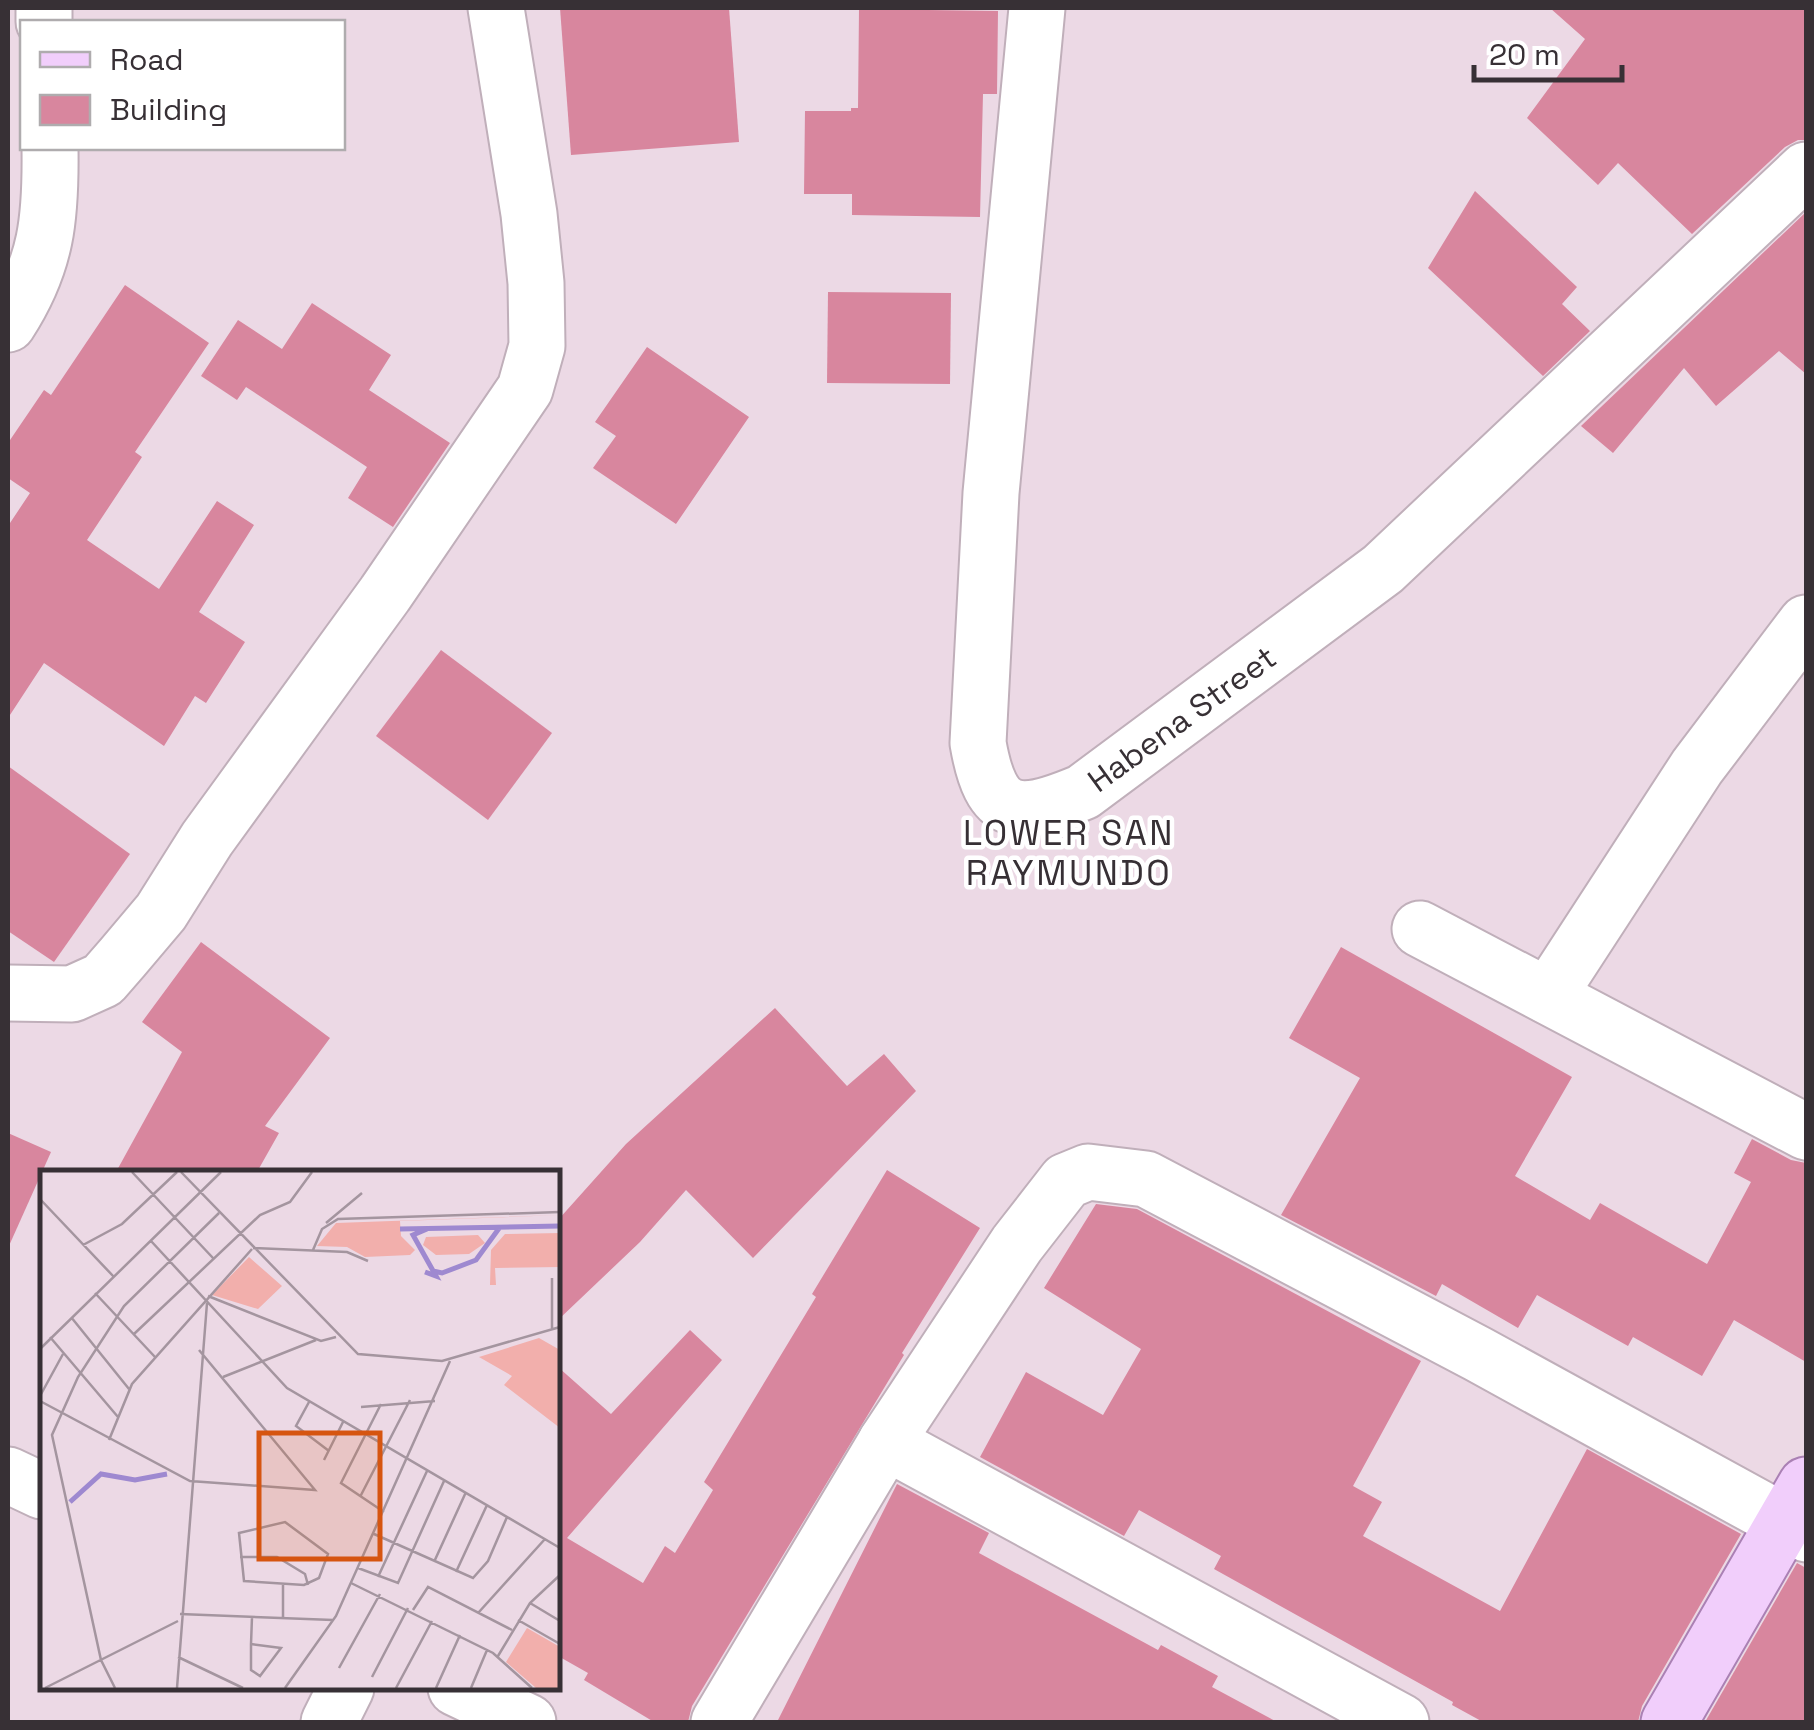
<svg xmlns="http://www.w3.org/2000/svg" width="1814" height="1730" viewBox="0 0 1814 1730" font-family="'Space Grotesk',sans-serif">
	<style>
		.building { fill: #d8869e }
		.lines { fill: none; stroke-linecap: round; stroke-linejoin: round }
		.minor-casing { stroke: #c0afba; stroke-width: 59 }
		.major-casing { stroke: #aa81b4; stroke-width: 59 }
		.minor { stroke: #fff; stroke-width: 55 }
		.major { stroke: #f1cefb; stroke-width: 55 }
		.labels { text-anchor: middle; dominant-baseline: central; stroke-width: 9; stroke-linejoin: round; paint-order: stroke }
		.street-label { font-size: 32px; fill: #373035; stroke: #fff }
		.neighbourhood-label { font-size: 35px; letter-spacing: 2.5px; fill: #373035; stroke: #fff }
		.inset-river { fill: none; stroke: #9e89d0; stroke-width: 5 }
		.inset-road { fill: none; stroke: #a4959f; stroke-width: 2.5 }
		.view { fill: #d65510; fill-opacity: 0.15; stroke: #d65510; stroke-width: 5 }
		.inset-edge { fill: none; stroke: #373035; stroke-width: 5 }
	</style>
	<rect width="100%" height="100%" fill="#ecd9e5"/>
	<g class="building">
		<path d="M 560,8 L 729,8 L 739,142 L 571,155 Z"/>
		<path d="M 1550,8 L 1806,8 L 1806,140 L 1798,140 L 1785,147 L 1692,234 L 1618,163 L 1598,185 L 1527,118 L 1585,39 Z"/>
		<path d="M 859,9 L 998,11 L 997,94 L 983,94 L 980,217 L 852,215 L 852,194 L 804,194 L 805,111 L 851,111 L 851,108 L 858,108 Z"/>
		<path d="M 1475,191 L 1577,287 L 1562,304 L 1590,331 L 1543,376 L 1428,268 Z"/>
		<path d="M 1806,212 L 1806,374 L 1779,351 L 1716,406 L 1684,368 L 1613,453 L 1581,426 Z"/>
		<path d="M 125,285 L 209,343 L 135,452 L 142,457 L 87,540 L 159,589 L 217,501 L 254,525 L 199,612 L 245,642 L 206,703 L 195,696 L 164,746 L 44,663 L 8,718 L 8,526 L 30,493 L 8,478 L 8,443 L 44,390 L 51,395 Z"/>
		<path d="M 828,292 L 951,293 L 950,384 L 827,383 Z"/>
		<path d="M 312,303 L 391,355 L 369,390 L 450,443 L 393,527 L 348,498 L 367,467 L 246,387 L 237,400 L 201,376 L 238,320 L 282,349 Z"/>
		<path d="M 647,347 L 749,417 L 676,524 L 593,468 L 616,436 L 595,422 Z"/>
		<path d="M 441,650 L 552,733 L 488,820 L 376,736 Z"/>
		<path d="M 8,766 L 130,854 L 54,962 L 8,931 Z"/>
		<path d="M 201,942 L 330,1038 L 265,1126 L 279,1133 L 257,1172 L 116,1172 L 182,1052 L 142,1022 Z"/>
		<path d="M 1341,947 L 1572,1077 L 1515,1176 L 1590,1220 L 1600,1203 L 1707,1264 L 1751,1182 L 1734,1173 L 1752,1139 L 1791,1160 L 1806,1163 L 1806,1362 L 1734,1320 L 1702,1376 L 1633,1337 L 1628,1346 L 1537,1295 L 1518,1328 L 1442,1284 L 1436,1296 L 1281,1215 L 1360,1078 L 1289,1038 Z"/>
		<path d="M 775,1008 L 847,1086 L 884,1054 L 916,1091 L 753,1258 L 686,1190 L 640,1242 L 558,1320 L 558,1220 L 626,1144 Z"/>
		<path d="M 8,1133 L 51,1152 L 8,1248 Z"/>
		<path d="M 887,1170 L 980,1228 L 902,1353 L 904,1355 L 692,1706 L 688,1722 L 654,1722 L 584,1680 L 588,1673 L 558,1656 L 558,1367 L 611,1414 L 690,1330 L 722,1360 L 567,1538 L 643,1583 L 665,1546 L 675,1553 L 713,1490 L 704,1482 L 816,1297 L 812,1294 Z"/>
		<path d="M 1096,1204 L 1137,1209 L 1421,1361 L 1353,1486 L 1382,1502 L 1363,1536 L 1500,1611 L 1587,1449 L 1741,1534 L 1642,1706 L 1638,1722 L 1483,1722 L 1452,1705 L 1453,1702 L 1214,1569 L 1221,1556 L 1139,1510 L 1124,1536 L 980,1457 L 1026,1372 L 1103,1415 L 1141,1349 L 1044,1288 Z"/>
		<path d="M 897,1484 L 989,1533 L 979,1553 L 1158,1650 L 1161,1645 L 1218,1676 L 1212,1687 L 1277,1722 L 777,1722 Z"/>
		<path d="M 1797,1563 L 1806,1568 L 1806,1722 L 1705,1722 Z"/>
	</g>
	<g class="lines">
		<g class="minor-casing">
			<g id="minor">
				<path d="M 44,8 L 44,22"/>
				<path d="M 1037,8 L 991,493 L 978,743 C 991,818 1016,820 1083,792 L 1383,569 L 1806,170"/>
				<path d="M 8,324 C 47,264 51,218 50,148"/>
				<path d="M 1420,929 L 1806,1132"/>
				<path d="M 8,993 L 72,994 L 103,980 L 123,957 L 161,912 L 207,839 L 385,594 L 525,389 L 537,346 L 536,283 L 529,214 L 496,8"/>
				<path d="M 1548,996 L 1697,767 L 1806,623"/>
				<path d="M 886,1442 L 1401,1722"/>
				<path d="M 8,1475 L 42,1491"/>
				<path d="M 456,1688 L 528,1722"/>
				<path d="M 329,1722 L 346,1688"/>
				<path d="M 719,1722 L 886,1442 L 1017,1244 L 1066,1181 L 1088,1172 L 1146,1179 L 1478,1354 L 1806,1534"/>
			</g>
		</g>
		<g class="major-casing">
			<path id="major" d="M 1669,1722 L 1806,1485"/>
		</g>
		<use href="#minor" class="minor"/>
		<use href="#major" class="major"/>
	</g>
	<g class="labels">
		<g class="street-label">
			<text transform="translate(1182 719) rotate(-36)">Habena Street</text>
		</g>
		<g class="neighbourhood-label">
			<text x="1069" y="833">LOWER SAN<tspan x="1069" dy="40">RAYMUNDO</tspan></text>
		</g>
	</g>
	<g transform="translate(40 1170)">
		<rect width="520" height="520" fill="#ecd9e5"/>
		<path d="M 520,45 L 360,51 L 361,66 L 375,80 L 370,85 L 325,87 L 307,77 L 277,76 L 296,53 ZM 520,63 L 520,97 L 455,98 L 456,115 L 450,115 L 451,80 L 465,64 ZM 438,65 L 445,73 L 429,84 L 396,85 L 383,75 L 386,67 ZM 209,87 L 242,116 L 218,139 L 172,125 ZM 499,168 L 520,180 L 520,258 L 464,215 L 472,206 L 439,187 ZM 487,458 L 520,477 L 520,518 L 496,518 L 466,492 Z" fill="#f2afac"/>
		<path class="inset-river" d="M 360,59 L 520,56M 393,101 L 402,103 L 436,90 L 460,57M 385,102 L 396,106 L 373,65 L 387,59M 30,332 L 61,304 L 95,310 L 127,304"/>
		<path class="inset-road" d="M 92,2 L 173,88M 141,2 L 318,184 L 402,191 L 520,157M 0,29 L 74,107M 286,53 L 322,23M 111,71 L 247,218 L 520,378M 43,75 L 82,54 L 137,2M 213,78 L 307,82 L 328,91M 273,80 L 282,59 L 298,49 L 520,42M 512,108 L 512,159M 55,123 L 115,187M 168,126 L 281,171 L 296,167M 31,147 L 89,219M 94,164 L 220,45 L 250,32 L 272,2M 10,167 L 78,247M 0,179 L 181,2M 183,207 L 276,170M 0,226 L 23,184M 0,231 L 150,311 L 275,320 L 159,180M 269,232 L 256,256 L 289,281M 341,234 L 301,313 L 344,342M 321,237 L 395,231M 69,270 L 92,214 L 212,79M 284,290 L 303,252M 320,327 L 370,230M 245,352 L 288,384 L 279,408 L 264,415 L 204,411 L 199,363 ZM 334,364 L 433,408 L 448,391 L 467,347M 200,387 L 237,387 L 265,404 L 268,415M 394,392 L 426,322M 318,398 L 358,413 L 404,311M 416,402 L 447,335M 338,407 L 387,301M 311,413 L 453,483 L 492,518M 243,414 L 243,448M 490,433 L 520,451M 373,440 L 388,417 L 472,460M 439,442 L 505,369M 140,444 L 293,450M 478,450 L 520,474M 211,474 L 241,478 L 220,506 L 211,500 L 211,474 L 212,447M 458,486 L 490,433 L 520,405M 138,487 L 203,518M 299,498 L 340,424M 332,507 L 368,438M 5,518 L 138,451M 75,518 L 61,490 L 12,265 L 38,207 L 84,136 L 179,43M 137,518 L 167,133M 245,518 L 296,446 L 410,191M 356,518 L 392,451M 396,518 L 420,465M 431,518 L 447,480"/>
		<path class="view" d="M 219,263 L 340,263 L 340,389 L 219,389 Z"/>
		<rect width="520" height="520" class="inset-edge"/>
	</g>
	<rect width="1814" height="1730" fill="none" stroke="#373035" stroke-width="20"/>
	<rect x="20" y="20" width="325" height="130" fill="#ffffff" stroke="#afacae" stroke-width="2.5"/>
	<rect x="40" y="52" width="50" height="15" fill="#f1cefb" stroke="#afacae" stroke-width="2.5"/>
	<text x="110" y="70" font-size="30" fill="#373035">Road</text>
	<rect x="40" y="95" width="50" height="30" fill="#d8869e" stroke="#afacae" stroke-width="2.5"/>
	<text x="110" y="120" font-size="30" fill="#373035">Building</text>
	<path d="M1474 65v15h148v-15" fill="none" stroke="#373035" stroke-width="5"/>
	<text x="1489" y="65" font-size="30" fill="#373035" stroke="#ffffff" stroke-width="8" paint-order="stroke">20 m</text>
</svg>
